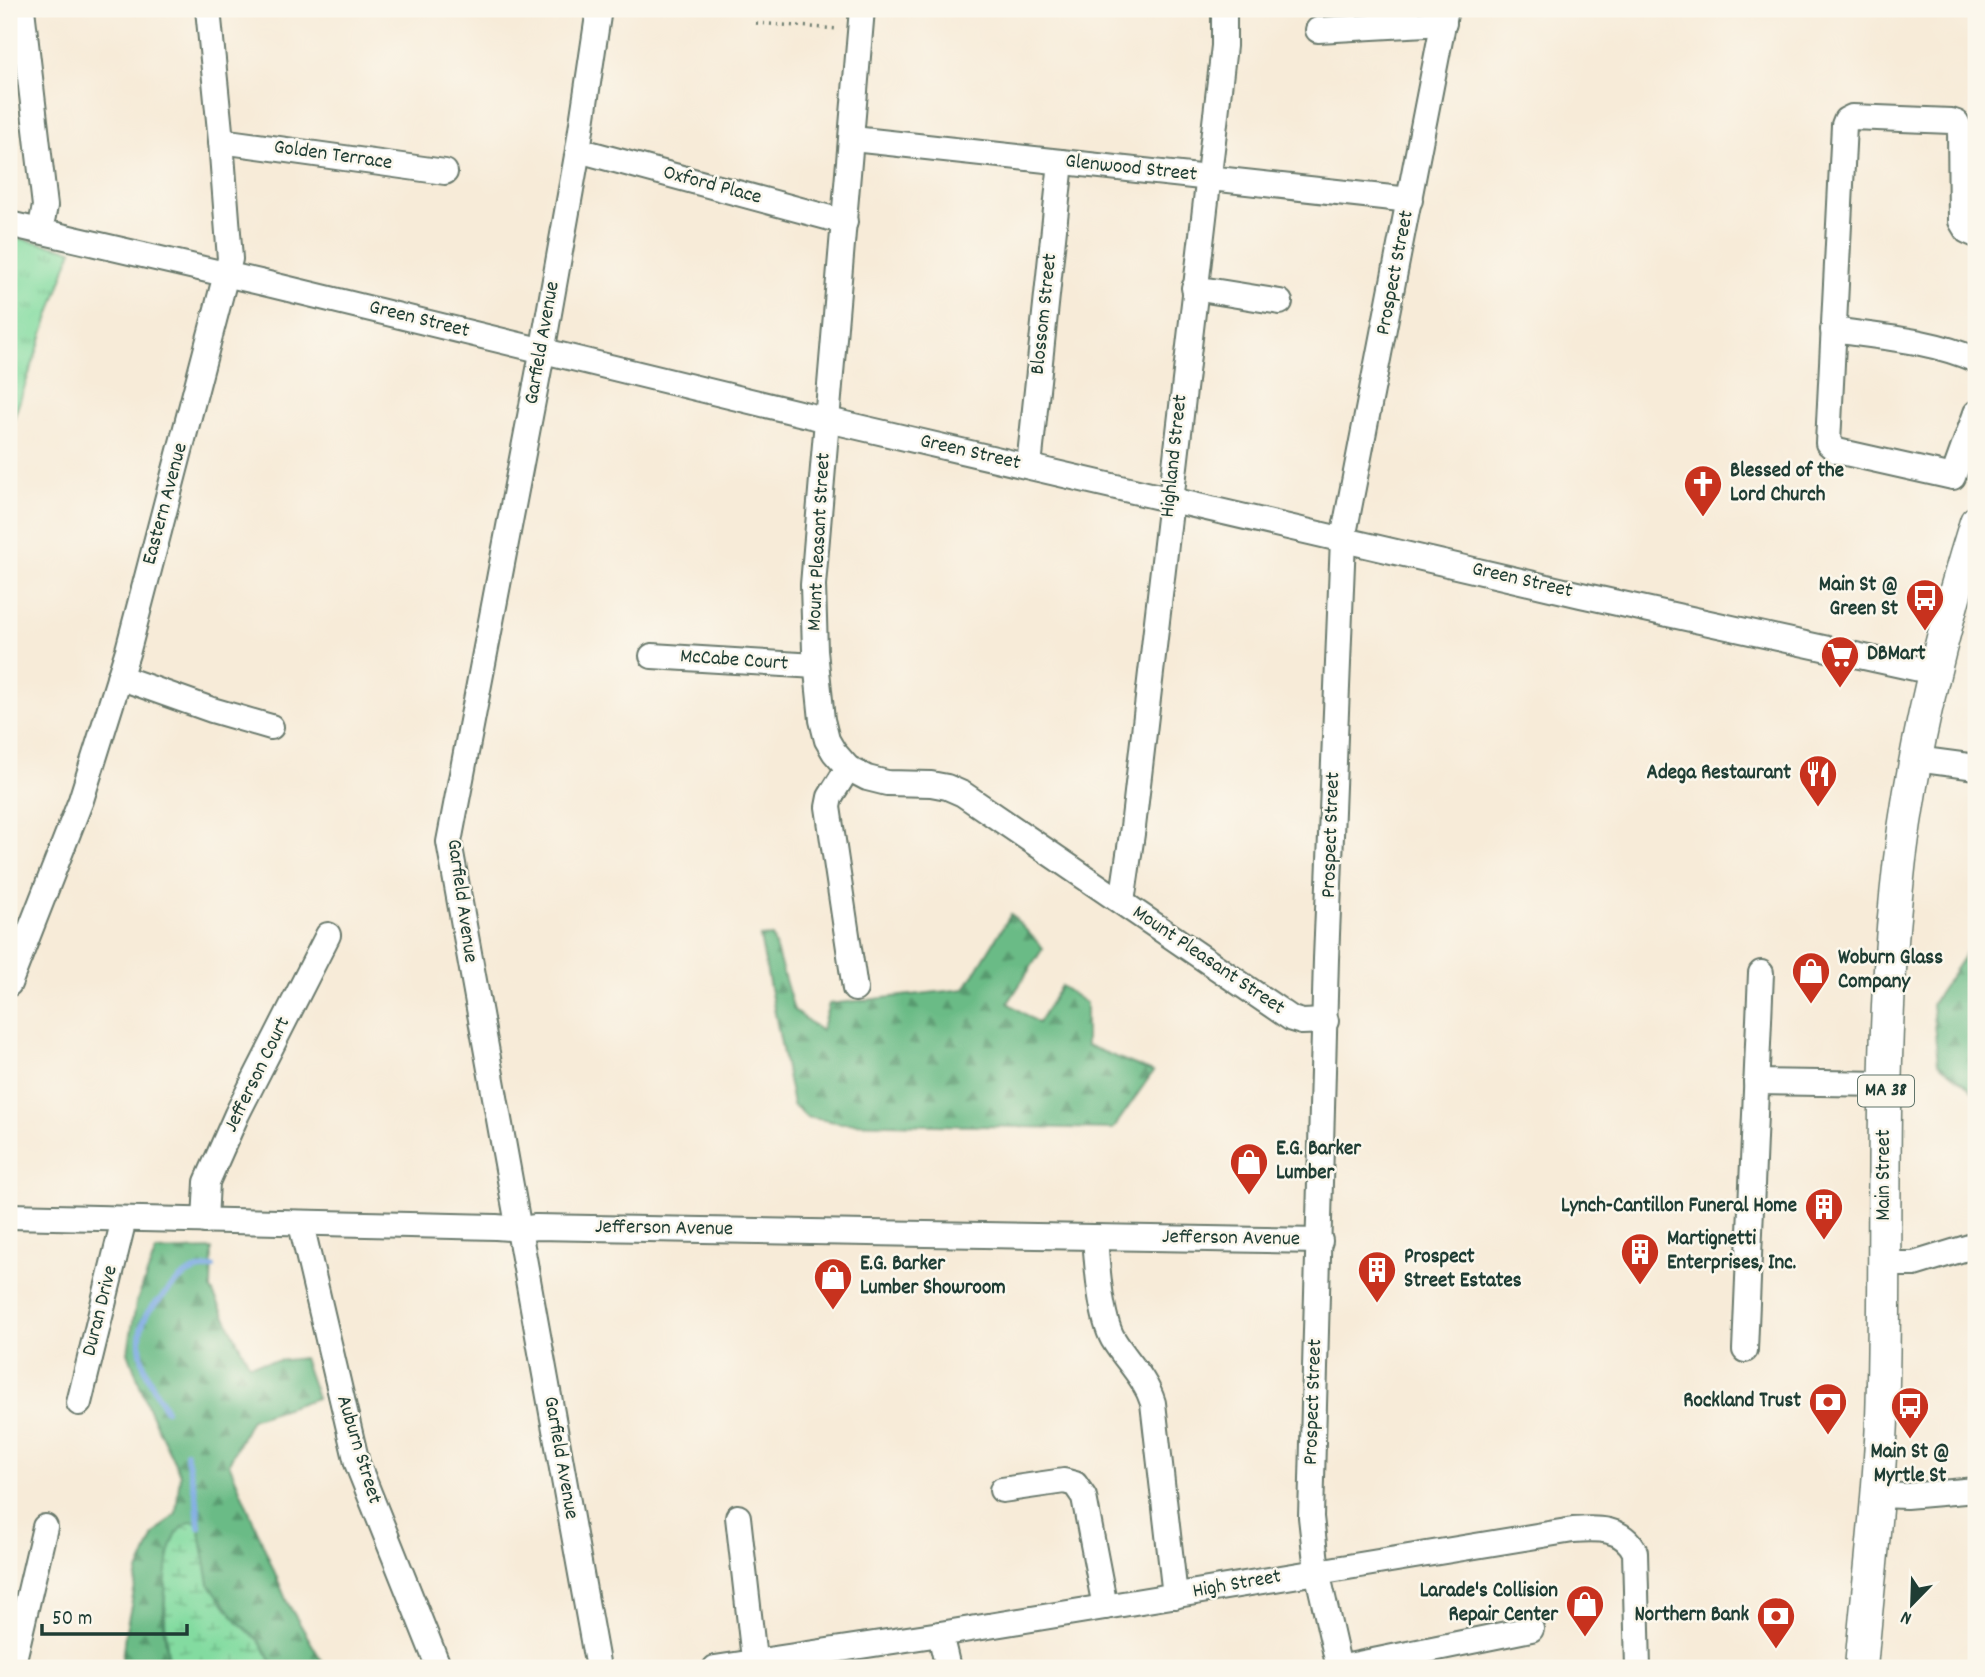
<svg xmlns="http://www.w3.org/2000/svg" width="1985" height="1677" viewBox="0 0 1985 1677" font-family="Dekko,sans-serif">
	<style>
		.grass { fill: url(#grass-tufts); stroke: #518c6a; stroke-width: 2 }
		.forest { fill: url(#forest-firs); stroke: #447c5d; stroke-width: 2 }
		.wetland { fill: url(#wetland-marsh); stroke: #518c6a; stroke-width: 2 }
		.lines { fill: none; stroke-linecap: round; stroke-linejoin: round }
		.stream { stroke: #79a9e3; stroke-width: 6 }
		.minor-casing { stroke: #6b7a6d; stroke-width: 28 }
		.major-casing { stroke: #6b7a6d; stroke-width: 35 }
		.path { stroke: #6b7a6d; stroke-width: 3.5; stroke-dasharray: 2 5; stroke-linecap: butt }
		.minor { stroke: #fff; stroke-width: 24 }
		.major { stroke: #fff; stroke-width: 32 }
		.labels { text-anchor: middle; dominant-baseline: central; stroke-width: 5; stroke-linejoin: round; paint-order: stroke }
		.shield { fill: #fbf7ec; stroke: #61756b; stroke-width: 2 }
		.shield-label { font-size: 19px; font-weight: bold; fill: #1f3d34 }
		.street-label { font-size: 21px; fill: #1f3d34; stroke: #fbf7ec }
		.poi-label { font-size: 21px; font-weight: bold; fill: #1f3d34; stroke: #fbf7ec; text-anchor: start }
	</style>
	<defs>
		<pattern id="grass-tufts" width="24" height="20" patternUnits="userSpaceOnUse" patternTransform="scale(1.75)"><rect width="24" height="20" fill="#83dba0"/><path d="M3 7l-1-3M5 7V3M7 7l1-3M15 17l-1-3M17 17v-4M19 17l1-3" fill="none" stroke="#6bb383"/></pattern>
		<pattern id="forest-firs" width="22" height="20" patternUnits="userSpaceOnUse" patternTransform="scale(1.75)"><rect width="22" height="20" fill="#6abb86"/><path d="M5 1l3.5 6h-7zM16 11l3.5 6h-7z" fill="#57996e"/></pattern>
		<pattern id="wetland-marsh" width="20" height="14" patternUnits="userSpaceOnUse" patternTransform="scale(1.75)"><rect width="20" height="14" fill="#83dba0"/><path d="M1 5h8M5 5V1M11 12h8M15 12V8" fill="none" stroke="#6bb383"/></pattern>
	</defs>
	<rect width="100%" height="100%" fill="#fbf7ec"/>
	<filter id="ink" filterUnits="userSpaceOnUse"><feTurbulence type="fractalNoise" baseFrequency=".0143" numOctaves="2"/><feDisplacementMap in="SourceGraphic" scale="14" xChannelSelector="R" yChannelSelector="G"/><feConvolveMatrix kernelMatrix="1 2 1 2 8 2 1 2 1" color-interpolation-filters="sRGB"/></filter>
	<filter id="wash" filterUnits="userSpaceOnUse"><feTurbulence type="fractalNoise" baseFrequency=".00686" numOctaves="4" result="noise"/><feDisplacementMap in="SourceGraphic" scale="28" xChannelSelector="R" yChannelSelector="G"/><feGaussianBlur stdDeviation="1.57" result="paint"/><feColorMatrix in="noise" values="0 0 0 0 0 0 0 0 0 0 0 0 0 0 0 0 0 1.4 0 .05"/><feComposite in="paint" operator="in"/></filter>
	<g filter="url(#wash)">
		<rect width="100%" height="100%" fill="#f7ebd8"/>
		<path class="grass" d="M 9,236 L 72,250 L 9,432 Z"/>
		<g class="forest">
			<path d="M 1011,914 L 1043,948 L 1008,1003 L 1038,1023 L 1061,986 L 1086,1003 L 1086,1045 L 1153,1072 L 1113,1129 L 841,1123 L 806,1117 L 793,1105 L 760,937 L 772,936 L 794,1010 L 821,1031 L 829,1004 L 965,989 Z"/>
			<path d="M 1976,938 L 1976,1094 L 1938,1063 L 1932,1004 Z"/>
			<path d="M 212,1249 L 211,1289 L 249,1364 L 303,1358 L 317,1398 L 251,1419 L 229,1463 L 287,1602 L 326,1668 L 276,1668 L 259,1641 L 238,1622 L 209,1584 L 199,1527 L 175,1537 C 164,1578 159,1626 171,1668 L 121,1668 L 125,1635 L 138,1572 L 154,1535 L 176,1513 L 180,1474 L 149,1410 L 128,1352 L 136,1303 L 156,1251 Z"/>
		</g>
		<path class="wetland" d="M 190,1522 L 195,1522 L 199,1527 L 209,1584 L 238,1622 L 259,1641 L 276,1668 L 171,1668 C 163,1640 160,1549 181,1528 C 182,1527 189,1523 190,1522 Z"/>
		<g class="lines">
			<g class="stream">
				<path d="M 166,1410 C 149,1381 128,1345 148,1312 C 152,1306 159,1301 163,1296 C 182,1276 185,1271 213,1267"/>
				<path d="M 186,1453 L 197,1501 L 199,1527"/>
			</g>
		</g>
	</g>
	<g filter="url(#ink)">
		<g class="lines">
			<g class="minor-casing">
				<g id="minor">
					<path d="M 22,9 L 45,206 L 40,231"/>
					<path d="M 862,9 L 813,585 L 815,651 L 822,720 L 827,740 L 834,752 L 848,768 L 867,778 L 887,783 L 931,784 L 947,787 L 963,794 L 1292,1019 L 1302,1022 L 1326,1021"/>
					<path d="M 1446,9 L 1343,539 L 1326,959 L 1311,1517 L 1317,1571 L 1339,1668 L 1531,1629"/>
					<path d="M 1318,30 L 1444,23"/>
					<path d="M 853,139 L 1410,200"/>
					<path d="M 221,141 L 445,172"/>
					<path d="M 578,150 L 845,222"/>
					<path d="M 9,224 L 264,283 L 828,420 L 1581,595 L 1933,672"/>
					<path d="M 1976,235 L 1967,231 L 1961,221 L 1960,129 L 1957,123 L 1951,121 L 1852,117 L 1846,120 L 1844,125 L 1828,443 L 1837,451 L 1953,477 L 1976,413"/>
					<path d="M 1194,288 L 1280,302"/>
					<path d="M 1833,330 C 1881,337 1931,340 1976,360"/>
					<path d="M 1029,466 L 1061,162"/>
					<path d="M 652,656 L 816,666"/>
					<path d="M 119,677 L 212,710 L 271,727"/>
					<path d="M 1916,759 L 1976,767"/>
					<path d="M 848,768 L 830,797 L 828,807 L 855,989"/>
					<path d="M 1122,902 L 1133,827 L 1224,46 L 1224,9"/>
					<path d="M 9,984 L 81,800 L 128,650 L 230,259 L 221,141 L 208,9"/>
					<path d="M 1756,1082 L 1886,1084"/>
					<path d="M 9,1216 L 496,1227 L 521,1229 L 536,1227 L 1320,1241"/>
					<path d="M 205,1221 L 207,1182 L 237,1114 L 328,935"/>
					<path d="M 301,1224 L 357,1463 L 439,1668"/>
					<path d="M 1095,1237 C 1097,1263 1100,1316 1113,1339 C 1126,1361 1145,1377 1153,1403 L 1175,1596"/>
					<path d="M 1885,1264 L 1914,1264 L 1976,1245"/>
					<path d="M 1745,1350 L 1761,973"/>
					<path d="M 79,1403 L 124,1219"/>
					<path d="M 1002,1490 L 1064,1481 L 1075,1484 L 1084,1497 L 1105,1607"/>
					<path d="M 1878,1495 L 1906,1496 L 1976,1490"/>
					<path d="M 738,1517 L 755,1668"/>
					<path d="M 940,1634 L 948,1668"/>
					<path d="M 12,1668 L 45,1527"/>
					<path d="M 598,1668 L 449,842 L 540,364 L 578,150 L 599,9"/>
					<path d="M 715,1668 L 940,1634 L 1573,1530 C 1597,1528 1623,1527 1635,1552 L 1638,1668"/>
				</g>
			</g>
			<g class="major-casing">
				<path id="major" d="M 1861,1668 C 1868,1585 1879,1503 1882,1419 C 1888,1245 1878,1070 1896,896 C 1908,768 1938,644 1976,522"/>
			</g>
			<g class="path">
				<path d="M 756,23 L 838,29"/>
				<path d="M 9,356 L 14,357"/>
			</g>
			<use href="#minor" class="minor"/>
			<use href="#major" class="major"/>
		</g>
	</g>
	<defs>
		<g id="church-pin" transform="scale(2.0125)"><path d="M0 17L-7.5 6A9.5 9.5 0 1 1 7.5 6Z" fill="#c8321e" stroke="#fbf7ec"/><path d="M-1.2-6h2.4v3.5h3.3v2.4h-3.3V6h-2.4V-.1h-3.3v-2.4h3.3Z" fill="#fff"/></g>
		<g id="bus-pin" transform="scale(2.0125)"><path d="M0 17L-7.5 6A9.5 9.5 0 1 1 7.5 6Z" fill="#c8321e" stroke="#fbf7ec"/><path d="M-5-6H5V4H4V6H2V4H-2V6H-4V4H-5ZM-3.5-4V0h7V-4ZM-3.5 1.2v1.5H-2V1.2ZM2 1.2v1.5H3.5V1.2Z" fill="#fff"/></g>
		<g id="supermarket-pin" transform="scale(2.0125)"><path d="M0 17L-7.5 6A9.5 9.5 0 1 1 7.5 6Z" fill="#c8321e" stroke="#fbf7ec"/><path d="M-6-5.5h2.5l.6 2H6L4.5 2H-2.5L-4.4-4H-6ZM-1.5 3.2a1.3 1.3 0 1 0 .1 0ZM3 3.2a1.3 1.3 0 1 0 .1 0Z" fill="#fff"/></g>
		<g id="restaurant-pin" transform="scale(2.0125)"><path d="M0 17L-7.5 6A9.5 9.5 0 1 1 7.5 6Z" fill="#c8321e" stroke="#fbf7ec"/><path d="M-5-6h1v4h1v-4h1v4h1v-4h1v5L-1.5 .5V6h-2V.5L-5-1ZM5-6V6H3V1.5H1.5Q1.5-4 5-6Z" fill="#fff"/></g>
		<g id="shop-pin" transform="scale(2.0125)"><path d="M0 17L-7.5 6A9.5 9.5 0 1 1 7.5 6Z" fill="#c8321e" stroke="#fbf7ec"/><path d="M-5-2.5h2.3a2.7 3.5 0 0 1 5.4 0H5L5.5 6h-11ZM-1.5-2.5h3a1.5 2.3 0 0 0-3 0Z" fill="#fff"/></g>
		<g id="building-pin" transform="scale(2.0125)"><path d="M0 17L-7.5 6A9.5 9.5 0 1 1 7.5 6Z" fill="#c8321e" stroke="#fbf7ec"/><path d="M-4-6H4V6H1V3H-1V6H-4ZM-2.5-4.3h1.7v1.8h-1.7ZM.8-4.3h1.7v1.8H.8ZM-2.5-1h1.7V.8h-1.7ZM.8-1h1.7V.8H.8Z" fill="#fff"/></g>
		<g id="bank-pin" transform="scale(2.0125)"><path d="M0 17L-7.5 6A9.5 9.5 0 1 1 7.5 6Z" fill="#c8321e" stroke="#fbf7ec"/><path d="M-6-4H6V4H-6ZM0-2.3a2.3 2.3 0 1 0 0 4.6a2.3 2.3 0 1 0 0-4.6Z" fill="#fff"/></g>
	</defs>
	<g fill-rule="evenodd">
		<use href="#church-pin" x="1703" y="484"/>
		<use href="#bus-pin" x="1925" y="598"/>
		<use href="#supermarket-pin" x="1840" y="655"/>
		<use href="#restaurant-pin" x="1818" y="774"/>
		<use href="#shop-pin" x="1811" y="971"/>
		<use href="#shop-pin" x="1249" y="1162"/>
		<use href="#building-pin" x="1824" y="1207"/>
		<use href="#building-pin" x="1640" y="1252"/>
		<use href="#building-pin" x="1377" y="1270"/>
		<use href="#shop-pin" x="833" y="1277"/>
		<use href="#bank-pin" x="1828" y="1402"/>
		<use href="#bus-pin" x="1910" y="1406"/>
		<use href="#shop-pin" x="1585" y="1604"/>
		<use href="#bank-pin" x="1776" y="1616"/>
	</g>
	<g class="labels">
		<rect class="shield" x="1858" y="1075.5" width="56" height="31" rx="5"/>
		<g class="shield-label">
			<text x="1886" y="1091">MA 38</text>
		</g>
		<g class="street-label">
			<text transform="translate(333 156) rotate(8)">Golden Terrace</text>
			<text transform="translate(1131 169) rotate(6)">Glenwood Street</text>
			<text transform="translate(712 186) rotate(15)">Oxford Place</text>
			<text transform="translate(1396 273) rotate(-79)">Prospect Street</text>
			<text transform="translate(1045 314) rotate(-84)">Blossom Street</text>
			<text transform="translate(419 320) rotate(14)">Green Street</text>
			<text transform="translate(543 343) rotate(-80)">Garfield Avenue</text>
			<text transform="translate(970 453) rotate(13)">Green Street</text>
			<text transform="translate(1175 456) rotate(-84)">Highland Street</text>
			<text transform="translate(166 504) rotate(-75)">Eastern Avenue</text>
			<text transform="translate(820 542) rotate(-87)">Mount Pleasant Street</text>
			<text transform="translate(1522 581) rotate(13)">Green Street</text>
			<text transform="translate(734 661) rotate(4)">McCabe Court</text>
			<text transform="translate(1332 835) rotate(-88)">Prospect Street</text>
			<text transform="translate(461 901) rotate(82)">Garfield Avenue</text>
			<text transform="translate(1208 961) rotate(34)">Mount Pleasant Street</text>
			<text transform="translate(258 1075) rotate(-64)">Jefferson Court</text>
			<text transform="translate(1885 1175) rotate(-90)">Main Street</text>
			<text transform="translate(664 1229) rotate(1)">Jefferson Avenue</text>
			<text transform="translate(1231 1239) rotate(1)">Jefferson Avenue</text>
			<text transform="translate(101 1311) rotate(-76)">Duran Drive</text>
			<text transform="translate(1314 1402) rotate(-88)">Prospect Street</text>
			<text transform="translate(358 1450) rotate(73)">Auburn Street</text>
			<text transform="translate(560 1458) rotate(80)">Garfield Avenue</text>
			<text transform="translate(1237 1585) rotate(-10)">High Street</text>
		</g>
		<g class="poi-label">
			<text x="1730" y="472">Blessed of the<tspan x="1730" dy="24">Lord Church</tspan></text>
			<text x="1898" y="586" text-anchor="end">Main St @<tspan x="1898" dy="24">Green St</tspan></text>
			<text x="1867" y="655">DBMart</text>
			<text x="1791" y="774" text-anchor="end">Adega Restaurant</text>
			<text x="1838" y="959">Woburn Glass<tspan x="1838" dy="24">Company</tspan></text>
			<text x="1276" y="1150">E.G. Barker<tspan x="1276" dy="24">Lumber</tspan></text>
			<text x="1797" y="1207" text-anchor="end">Lynch-Cantillon Funeral Home</text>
			<text x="1667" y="1240">Martignetti<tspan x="1667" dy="24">Enterprises, Inc.</tspan></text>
			<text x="1404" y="1258">Prospect<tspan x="1404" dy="24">Street Estates</tspan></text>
			<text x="860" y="1265">E.G. Barker<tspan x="860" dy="24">Lumber Showroom</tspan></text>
			<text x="1801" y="1402" text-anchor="end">Rockland Trust</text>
			<text x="1910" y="1453" text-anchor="middle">Main St @<tspan x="1910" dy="24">Myrtle St</tspan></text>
			<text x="1558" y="1592" text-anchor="end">Larade's Collision<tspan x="1558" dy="24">Repair Center</tspan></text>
			<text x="1749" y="1616" text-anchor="end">Northern Bank</text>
		</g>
	</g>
	<rect width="1985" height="1677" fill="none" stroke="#fbf7ec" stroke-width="35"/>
	<g transform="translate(1912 1604) rotate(203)" stroke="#fbf7ec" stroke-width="5" paint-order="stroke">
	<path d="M0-5L12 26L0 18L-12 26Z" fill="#1f3d34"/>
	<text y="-10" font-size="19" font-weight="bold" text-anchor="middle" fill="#1f3d34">N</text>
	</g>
	<path d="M42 1624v10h145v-10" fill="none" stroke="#1f3d34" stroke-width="3.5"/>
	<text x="52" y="1624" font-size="21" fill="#1f3d34" stroke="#fbf7ec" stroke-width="5" paint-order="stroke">50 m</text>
</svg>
